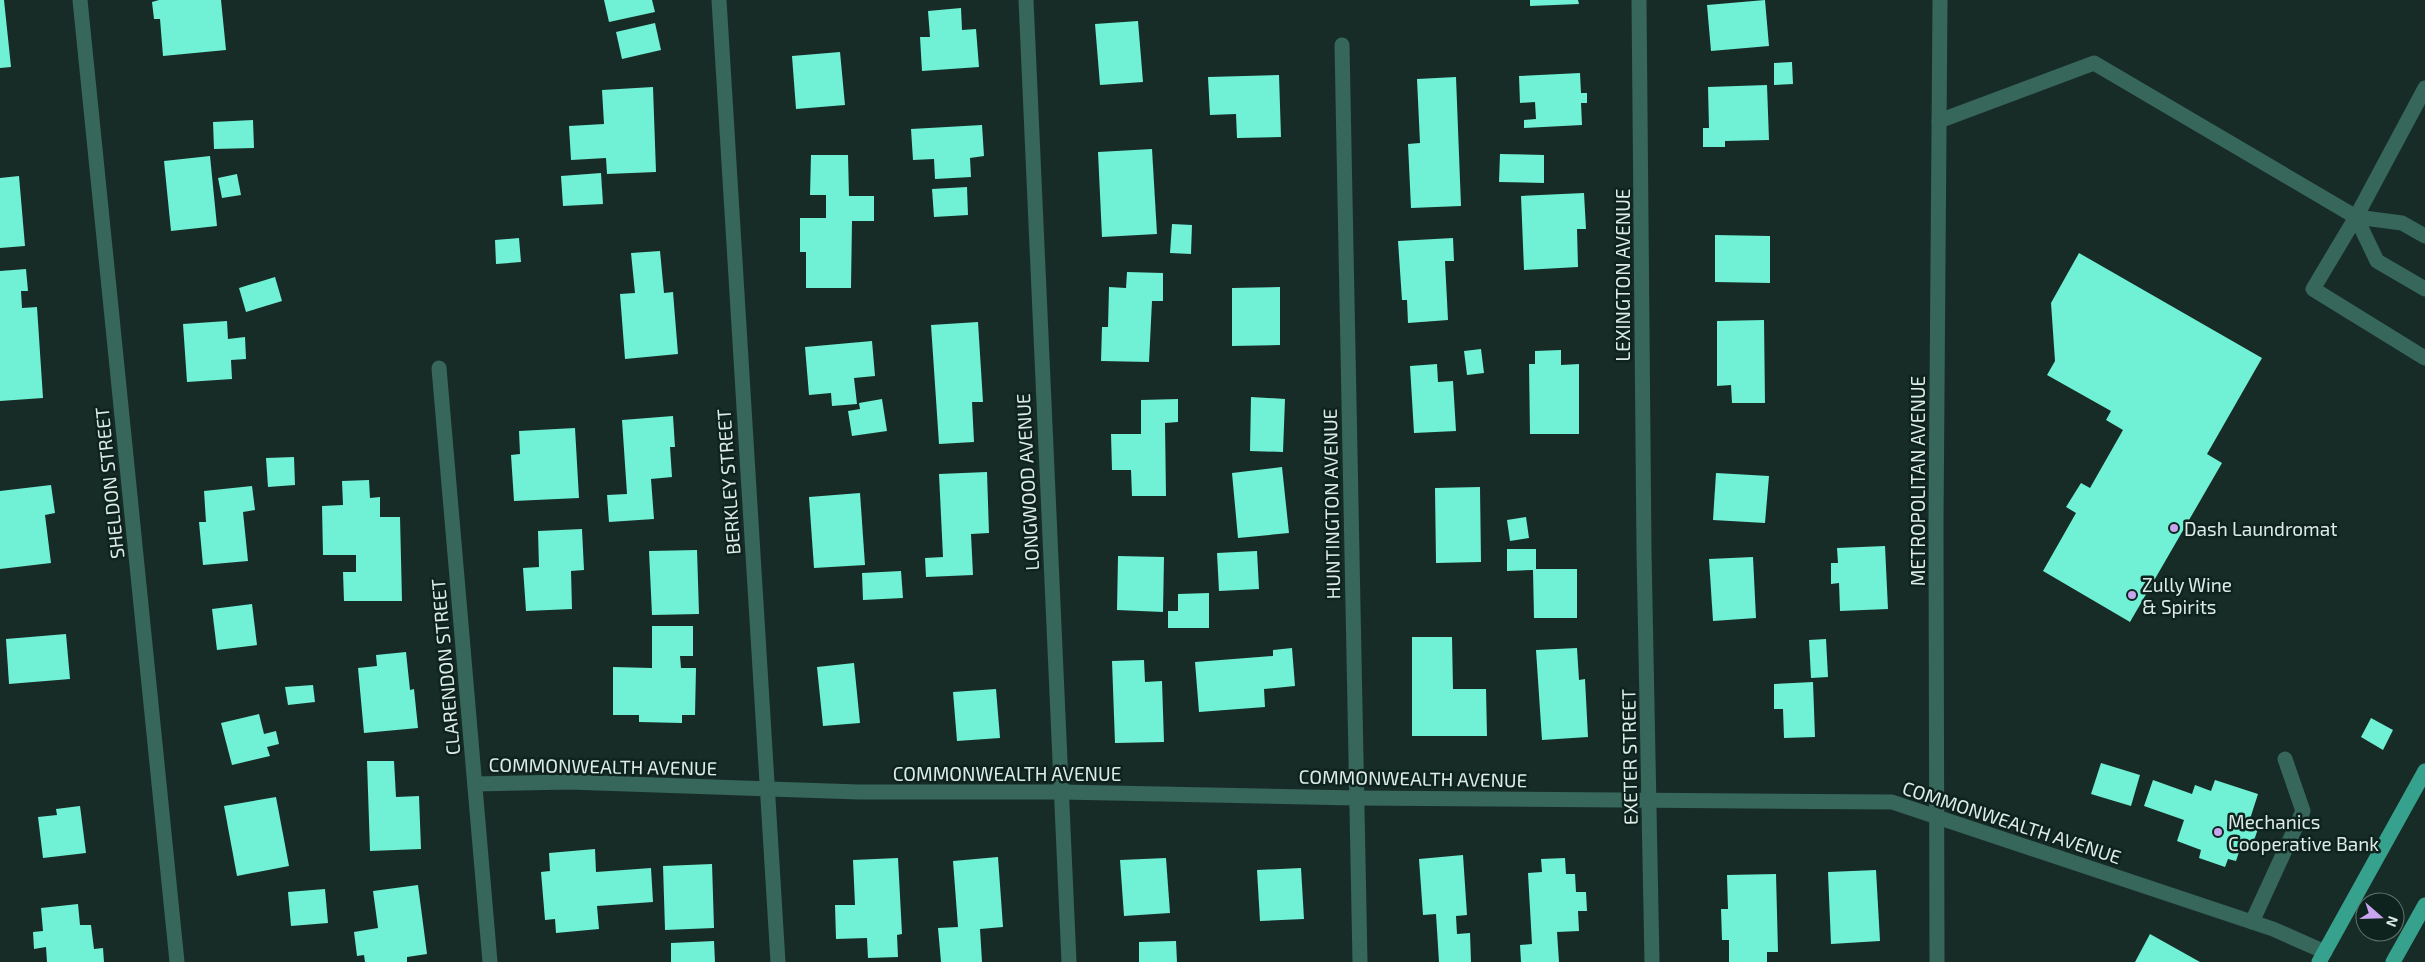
<svg xmlns="http://www.w3.org/2000/svg" width="2425" height="962" viewBox="0 0 2425 962" font-family="'Exo 2',sans-serif">
	<style>
		.building { fill: #70f0d4 }
		.lines { fill: none; stroke-linecap: round; stroke-linejoin: round }
		.minor { stroke: #37665b; stroke-width: 15 }
		.major { stroke: #36a28d; stroke-width: 15 }
		.poi-dot { fill: #c8a5ee; stroke: #0e231e; stroke-width: 2 }
		.labels { text-anchor: middle; dominant-baseline: central; stroke-width: 5; stroke-linejoin: round; paint-order: stroke }
		.street-label { font-size: 19px; fill: #deebe7; stroke: #0e231e }
		.poi-label { font-size: 19px; fill: #deebe7; stroke: #0e231e; text-anchor: start }
	</style>
	<rect width="100%" height="100%" fill="#182c27"/>
	<g class="building">
		<path d="M 0,0 L 4,0 L 11,67 L 0,68 Z"/>
		<path d="M 159,0 L 221,0 L 226,50 L 163,56 L 160,19 L 154,19 L 152,2 Z"/>
		<path d="M 604,0 L 652,0 L 655,12 L 609,22 Z"/>
		<path d="M 1530,0 L 1578,0 L 1579,4 L 1530,6 Z"/>
		<path d="M 1765,0 L 1769,46 L 1711,51 L 1707,5 Z"/>
		<path d="M 961,8 L 962,30 L 976,29 L 979,67 L 922,71 L 920,37 L 930,37 L 928,11 Z"/>
		<path d="M 1138,21 L 1143,82 L 1100,85 L 1095,24 Z"/>
		<path d="M 655,23 L 661,50 L 622,59 L 616,32 Z"/>
		<path d="M 840,52 L 845,105 L 796,109 L 792,56 Z"/>
		<path d="M 1792,62 L 1793,84 L 1774,85 L 1774,63 Z"/>
		<path d="M 1580,73 L 1581,93 L 1587,93 L 1587,103 L 1581,103 L 1582,125 L 1524,128 L 1524,120 L 1536,119 L 1535,102 L 1520,103 L 1519,76 Z"/>
		<path d="M 1279,75 L 1281,137 L 1237,138 L 1236,114 L 1210,115 L 1208,77 Z"/>
		<path d="M 1456,77 L 1461,206 L 1411,208 L 1408,144 L 1420,143 L 1417,79 Z"/>
		<path d="M 1767,85 L 1769,140 L 1725,141 L 1725,147 L 1703,147 L 1703,128 L 1709,128 L 1708,87 Z"/>
		<path d="M 653,87 L 656,172 L 607,174 L 606,158 L 571,160 L 569,126 L 604,124 L 602,90 Z"/>
		<path d="M 253,120 L 254,148 L 214,149 L 213,122 Z"/>
		<path d="M 982,125 L 984,156 L 970,158 L 971,177 L 935,179 L 934,159 L 913,160 L 911,129 Z"/>
		<path d="M 1152,149 L 1157,234 L 1102,237 L 1098,152 Z"/>
		<path d="M 1500,154 L 1544,155 L 1544,183 L 1499,182 Z"/>
		<path d="M 811,155 L 848,155 L 849,196 L 874,196 L 874,221 L 852,221 L 851,288 L 806,288 L 806,252 L 800,252 L 800,218 L 826,218 L 826,195 L 810,195 Z"/>
		<path d="M 210,156 L 217,226 L 171,231 L 164,161 Z"/>
		<path d="M 601,173 L 603,204 L 563,206 L 561,176 Z"/>
		<path d="M 237,174 L 241,195 L 222,198 L 218,178 Z"/>
		<path d="M 19,176 L 25,246 L 0,248 L 0,178 Z"/>
		<path d="M 967,187 L 968,215 L 934,217 L 932,189 Z"/>
		<path d="M 1584,193 L 1586,229 L 1577,229 L 1578,267 L 1524,270 L 1521,196 Z"/>
		<path d="M 1172,224 L 1192,225 L 1191,254 L 1170,253 Z"/>
		<path d="M 1715,235 L 1770,236 L 1770,283 L 1715,282 Z"/>
		<path d="M 519,238 L 521,262 L 496,264 L 495,240 Z"/>
		<path d="M 1453,238 L 1454,261 L 1445,261 L 1448,320 L 1408,323 L 1407,300 L 1402,300 L 1398,241 Z"/>
		<path d="M 660,251 L 664,293 L 673,292 L 678,354 L 625,359 L 620,294 L 635,293 L 631,253 Z"/>
		<path d="M 2079,253 L 2262,358 L 2207,454 L 2222,463 L 2130,622 L 2043,571 L 2076,513 L 2066,507 L 2081,483 L 2090,488 L 2123,430 L 2106,420 L 2111,411 L 2047,375 L 2055,361 L 2051,303 Z"/>
		<path d="M 26,269 L 28,291 L 21,291 L 22,308 L 37,307 L 43,398 L 0,401 L 0,271 Z"/>
		<path d="M 1127,272 L 1163,273 L 1163,301 L 1152,301 L 1149,362 L 1101,361 L 1102,327 L 1108,327 L 1109,287 L 1126,288 Z"/>
		<path d="M 275,277 L 282,301 L 246,312 L 239,288 Z"/>
		<path d="M 1280,287 L 1280,345 L 1232,346 L 1232,288 Z"/>
		<path d="M 1764,320 L 1765,403 L 1732,403 L 1731,385 L 1717,386 L 1717,321 Z"/>
		<path d="M 227,321 L 228,339 L 245,337 L 246,359 L 231,360 L 232,379 L 187,382 L 183,324 Z"/>
		<path d="M 978,322 L 983,402 L 972,402 L 974,442 L 939,444 L 931,325 Z"/>
		<path d="M 872,341 L 875,376 L 854,378 L 857,404 L 832,406 L 831,393 L 809,395 L 805,347 Z"/>
		<path d="M 1481,349 L 1484,373 L 1467,375 L 1464,351 Z"/>
		<path d="M 1561,350 L 1561,365 L 1579,364 L 1579,434 L 1530,434 L 1529,364 L 1535,364 L 1535,351 Z"/>
		<path d="M 1437,364 L 1438,382 L 1453,381 L 1456,431 L 1414,433 L 1410,366 Z"/>
		<path d="M 1251,397 L 1285,399 L 1283,452 L 1250,451 Z"/>
		<path d="M 882,399 L 887,431 L 852,436 L 848,411 L 860,409 L 859,403 Z"/>
		<path d="M 1178,399 L 1178,422 L 1165,423 L 1166,496 L 1132,496 L 1131,470 L 1112,470 L 1111,434 L 1141,434 L 1141,400 Z"/>
		<path d="M 673,416 L 675,447 L 670,447 L 672,477 L 651,479 L 654,519 L 609,522 L 607,495 L 627,494 L 622,420 Z"/>
		<path d="M 575,428 L 579,498 L 514,501 L 511,455 L 520,454 L 519,431 Z"/>
		<path d="M 294,457 L 295,485 L 268,487 L 266,458 Z"/>
		<path d="M 1282,467 L 1289,533 L 1238,538 L 1232,473 Z"/>
		<path d="M 987,472 L 989,533 L 971,534 L 973,575 L 926,577 L 925,558 L 943,557 L 939,474 Z"/>
		<path d="M 1716,473 L 1769,476 L 1765,523 L 1713,520 Z"/>
		<path d="M 369,480 L 370,498 L 380,497 L 380,517 L 400,517 L 402,601 L 344,601 L 343,572 L 356,572 L 356,555 L 323,555 L 322,506 L 343,505 L 342,481 Z"/>
		<path d="M 51,485 L 55,513 L 45,515 L 51,563 L 0,569 L 0,491 Z"/>
		<path d="M 252,486 L 255,510 L 243,512 L 248,561 L 203,565 L 199,522 L 206,522 L 204,491 Z"/>
		<path d="M 1480,487 L 1481,562 L 1436,563 L 1435,488 Z"/>
		<path d="M 860,493 L 865,565 L 814,568 L 809,497 Z"/>
		<path d="M 1526,517 L 1529,538 L 1510,541 L 1507,520 Z"/>
		<path d="M 582,529 L 584,570 L 571,571 L 572,609 L 526,611 L 523,568 L 539,567 L 538,531 Z"/>
		<path d="M 1885,546 L 1888,609 L 1840,611 L 1839,583 L 1831,584 L 1831,563 L 1838,563 L 1837,548 Z"/>
		<path d="M 1507,549 L 1536,549 L 1536,569 L 1577,569 L 1577,618 L 1534,618 L 1533,570 L 1507,571 Z"/>
		<path d="M 697,550 L 699,614 L 652,615 L 649,551 Z"/>
		<path d="M 1257,551 L 1259,589 L 1219,591 L 1217,553 Z"/>
		<path d="M 1118,556 L 1164,557 L 1163,612 L 1117,610 Z"/>
		<path d="M 1753,557 L 1756,618 L 1713,621 L 1709,559 Z"/>
		<path d="M 901,571 L 903,598 L 863,600 L 862,573 Z"/>
		<path d="M 1209,593 L 1209,628 L 1168,628 L 1168,611 L 1178,611 L 1178,594 Z"/>
		<path d="M 252,604 L 257,645 L 217,650 L 212,609 Z"/>
		<path d="M 652,626 L 693,626 L 693,656 L 680,656 L 681,668 L 696,668 L 695,715 L 682,715 L 682,723 L 639,722 L 639,715 L 613,715 L 613,667 L 652,668 Z"/>
		<path d="M 66,634 L 70,679 L 9,684 L 6,639 Z"/>
		<path d="M 1412,637 L 1452,637 L 1453,689 L 1486,689 L 1487,736 L 1412,736 Z"/>
		<path d="M 1826,639 L 1828,677 L 1811,678 L 1809,640 Z"/>
		<path d="M 1292,648 L 1295,686 L 1264,689 L 1265,707 L 1199,712 L 1195,662 L 1273,656 L 1273,650 Z"/>
		<path d="M 1577,648 L 1579,680 L 1585,679 L 1588,737 L 1542,740 L 1536,650 Z"/>
		<path d="M 406,652 L 410,690 L 414,689 L 418,728 L 364,733 L 358,668 L 377,666 L 376,655 Z"/>
		<path d="M 1144,660 L 1145,682 L 1162,681 L 1164,742 L 1115,743 L 1112,661 Z"/>
		<path d="M 854,663 L 860,723 L 823,726 L 817,667 Z"/>
		<path d="M 1813,682 L 1815,737 L 1784,738 L 1783,709 L 1774,709 L 1774,684 Z"/>
		<path d="M 313,685 L 315,702 L 288,705 L 285,687 Z"/>
		<path d="M 996,689 L 1000,738 L 957,741 L 953,692 Z"/>
		<path d="M 259,714 L 264,734 L 276,731 L 279,744 L 267,747 L 270,756 L 232,765 L 221,723 Z"/>
		<path d="M 2371,718 L 2393,730 L 2383,750 L 2361,737 Z"/>
		<path d="M 367,761 L 394,761 L 396,797 L 419,796 L 421,849 L 370,851 Z"/>
		<path d="M 2101,763 L 2140,775 L 2131,806 L 2091,794 Z"/>
		<path d="M 2153,780 L 2192,794 L 2195,785 L 2211,791 L 2215,780 L 2258,794 L 2250,819 L 2260,823 L 2251,849 L 2241,846 L 2236,861 L 2228,859 L 2225,867 L 2199,858 L 2201,850 L 2177,841 L 2184,820 L 2144,806 Z"/>
		<path d="M 276,797 L 289,866 L 237,876 L 224,806 Z"/>
		<path d="M 80,806 L 86,853 L 43,858 L 38,817 L 57,815 L 56,809 Z"/>
		<path d="M 595,849 L 596,872 L 651,868 L 653,902 L 597,906 L 599,929 L 556,933 L 555,919 L 545,920 L 541,872 L 550,871 L 549,853 Z"/>
		<path d="M 1463,855 L 1467,915 L 1456,916 L 1457,934 L 1470,933 L 1471,962 L 1439,962 L 1436,914 L 1423,915 L 1419,859 Z"/>
		<path d="M 998,857 L 1003,927 L 980,929 L 982,962 L 941,962 L 938,928 L 958,927 L 953,861 Z"/>
		<path d="M 898,858 L 902,934 L 897,935 L 898,957 L 868,958 L 867,938 L 836,939 L 835,905 L 855,905 L 853,860 Z"/>
		<path d="M 1166,858 L 1170,913 L 1124,916 L 1120,860 Z"/>
		<path d="M 1565,858 L 1566,874 L 1575,874 L 1576,892 L 1586,892 L 1587,911 L 1578,911 L 1579,931 L 1557,932 L 1559,962 L 1521,962 L 1520,945 L 1532,944 L 1528,873 L 1542,872 L 1541,859 Z"/>
		<path d="M 712,864 L 714,928 L 665,930 L 663,866 Z"/>
		<path d="M 1301,868 L 1304,919 L 1260,921 L 1257,870 Z"/>
		<path d="M 1876,870 L 1880,941 L 1831,944 L 1828,872 Z"/>
		<path d="M 1776,874 L 1778,952 L 1767,952 L 1767,962 L 1729,962 L 1729,940 L 1722,940 L 1721,909 L 1728,909 L 1727,875 Z"/>
		<path d="M 418,885 L 427,954 L 407,957 L 407,962 L 365,962 L 364,955 L 357,956 L 354,932 L 378,928 L 373,891 Z"/>
		<path d="M 325,889 L 328,923 L 291,926 L 288,892 Z"/>
		<path d="M 78,904 L 80,925 L 91,925 L 94,949 L 103,948 L 104,962 L 47,962 L 46,947 L 34,949 L 33,932 L 43,931 L 41,908 Z"/>
		<path d="M 2150,934 L 2200,962 L 2135,962 Z"/>
		<path d="M 714,941 L 715,962 L 671,962 L 671,943 Z"/>
		<path d="M 1176,941 L 1177,962 L 1139,962 L 1139,942 Z"/>
	</g>
	<g class="lines">
		<g class="minor">
			<path d="M 80,0 L 177,962"/>
			<path d="M 719,0 L 778,962"/>
			<path d="M 1026,0 L 1069,962"/>
			<path d="M 1639,0 L 1644,551 L 1652,962"/>
			<path d="M 1342,45 L 1360,962"/>
			<path d="M 2425,88 L 2356,217 L 2313,289 L 2425,358"/>
			<path d="M 1939,121 L 2094,63 L 2356,217 L 2402,223 L 2425,236"/>
			<path d="M 2356,217 L 2377,261 L 2425,289"/>
			<path d="M 439,368 L 490,962"/>
			<path d="M 475,784 L 569,782 L 859,792 L 1061,792 L 1357,798 L 1892,802 L 2273,929 L 2325,952"/>
			<path d="M 2252,922 L 2303,811 L 2285,759"/>
			<path d="M 1937,962 L 1936,524 L 1940,0"/>
		</g>
		<g class="major">
			<path d="M 2319,962 L 2425,771"/>
			<path d="M 2393,962 L 2425,905"/>
		</g>
	</g>
	<g class="poi-dot">
		<circle cx="2174" cy="528" r="5"/>
		<circle cx="2132" cy="595" r="5"/>
		<circle cx="2218" cy="832" r="5"/>
	</g>
	<g class="labels">
		<g class="street-label">
			<text transform="translate(1622 275) rotate(-90)">LEXINGTON AVENUE</text>
			<text transform="translate(1917 481) rotate(-90)">METROPOLITAN AVENUE</text>
			<text transform="translate(728 482) rotate(-94)">BERKLEY STREET</text>
			<text transform="translate(1027 482) rotate(-93)">LONGWOOD AVENUE</text>
			<text transform="translate(109 483) rotate(-96)">SHELDON STREET</text>
			<text transform="translate(1331 504) rotate(-91)">HUNTINGTON AVENUE</text>
			<text transform="translate(445 667) rotate(-95)">CLARENDON STREET</text>
			<text transform="translate(1629 757) rotate(-91)">EXETER STREET</text>
			<text transform="translate(603 766) rotate(1)">COMMONWEALTH AVENUE</text>
			<text x="1007" y="773">COMMONWEALTH AVENUE</text>
			<text transform="translate(1413 778) rotate(1)">COMMONWEALTH AVENUE</text>
			<text transform="translate(2012 822) rotate(18)">COMMONWEALTH AVENUE</text>
		</g>
		<g class="poi-label">
			<text x="2184" y="528">Dash Laundromat</text>
			<text x="2142" y="584">Zully Wine<tspan x="2142" dy="22">&amp; Spirits</tspan></text>
			<text x="2228" y="821">Mechanics<tspan x="2228" dy="22">Cooperative Bank</tspan></text>
		</g>
	</g>
	<g transform="translate(2380 917) rotate(110)"><circle r="24" fill="#0e231e" stroke="#61736e"/>
	<path d="M0-4L9 19L0 12L-9 19Z" fill="#c8a5ee"/>
	<text y="-8" font-size="14" font-weight="bold" text-anchor="middle" fill="#deebe7">N</text>
	</g>
</svg>
